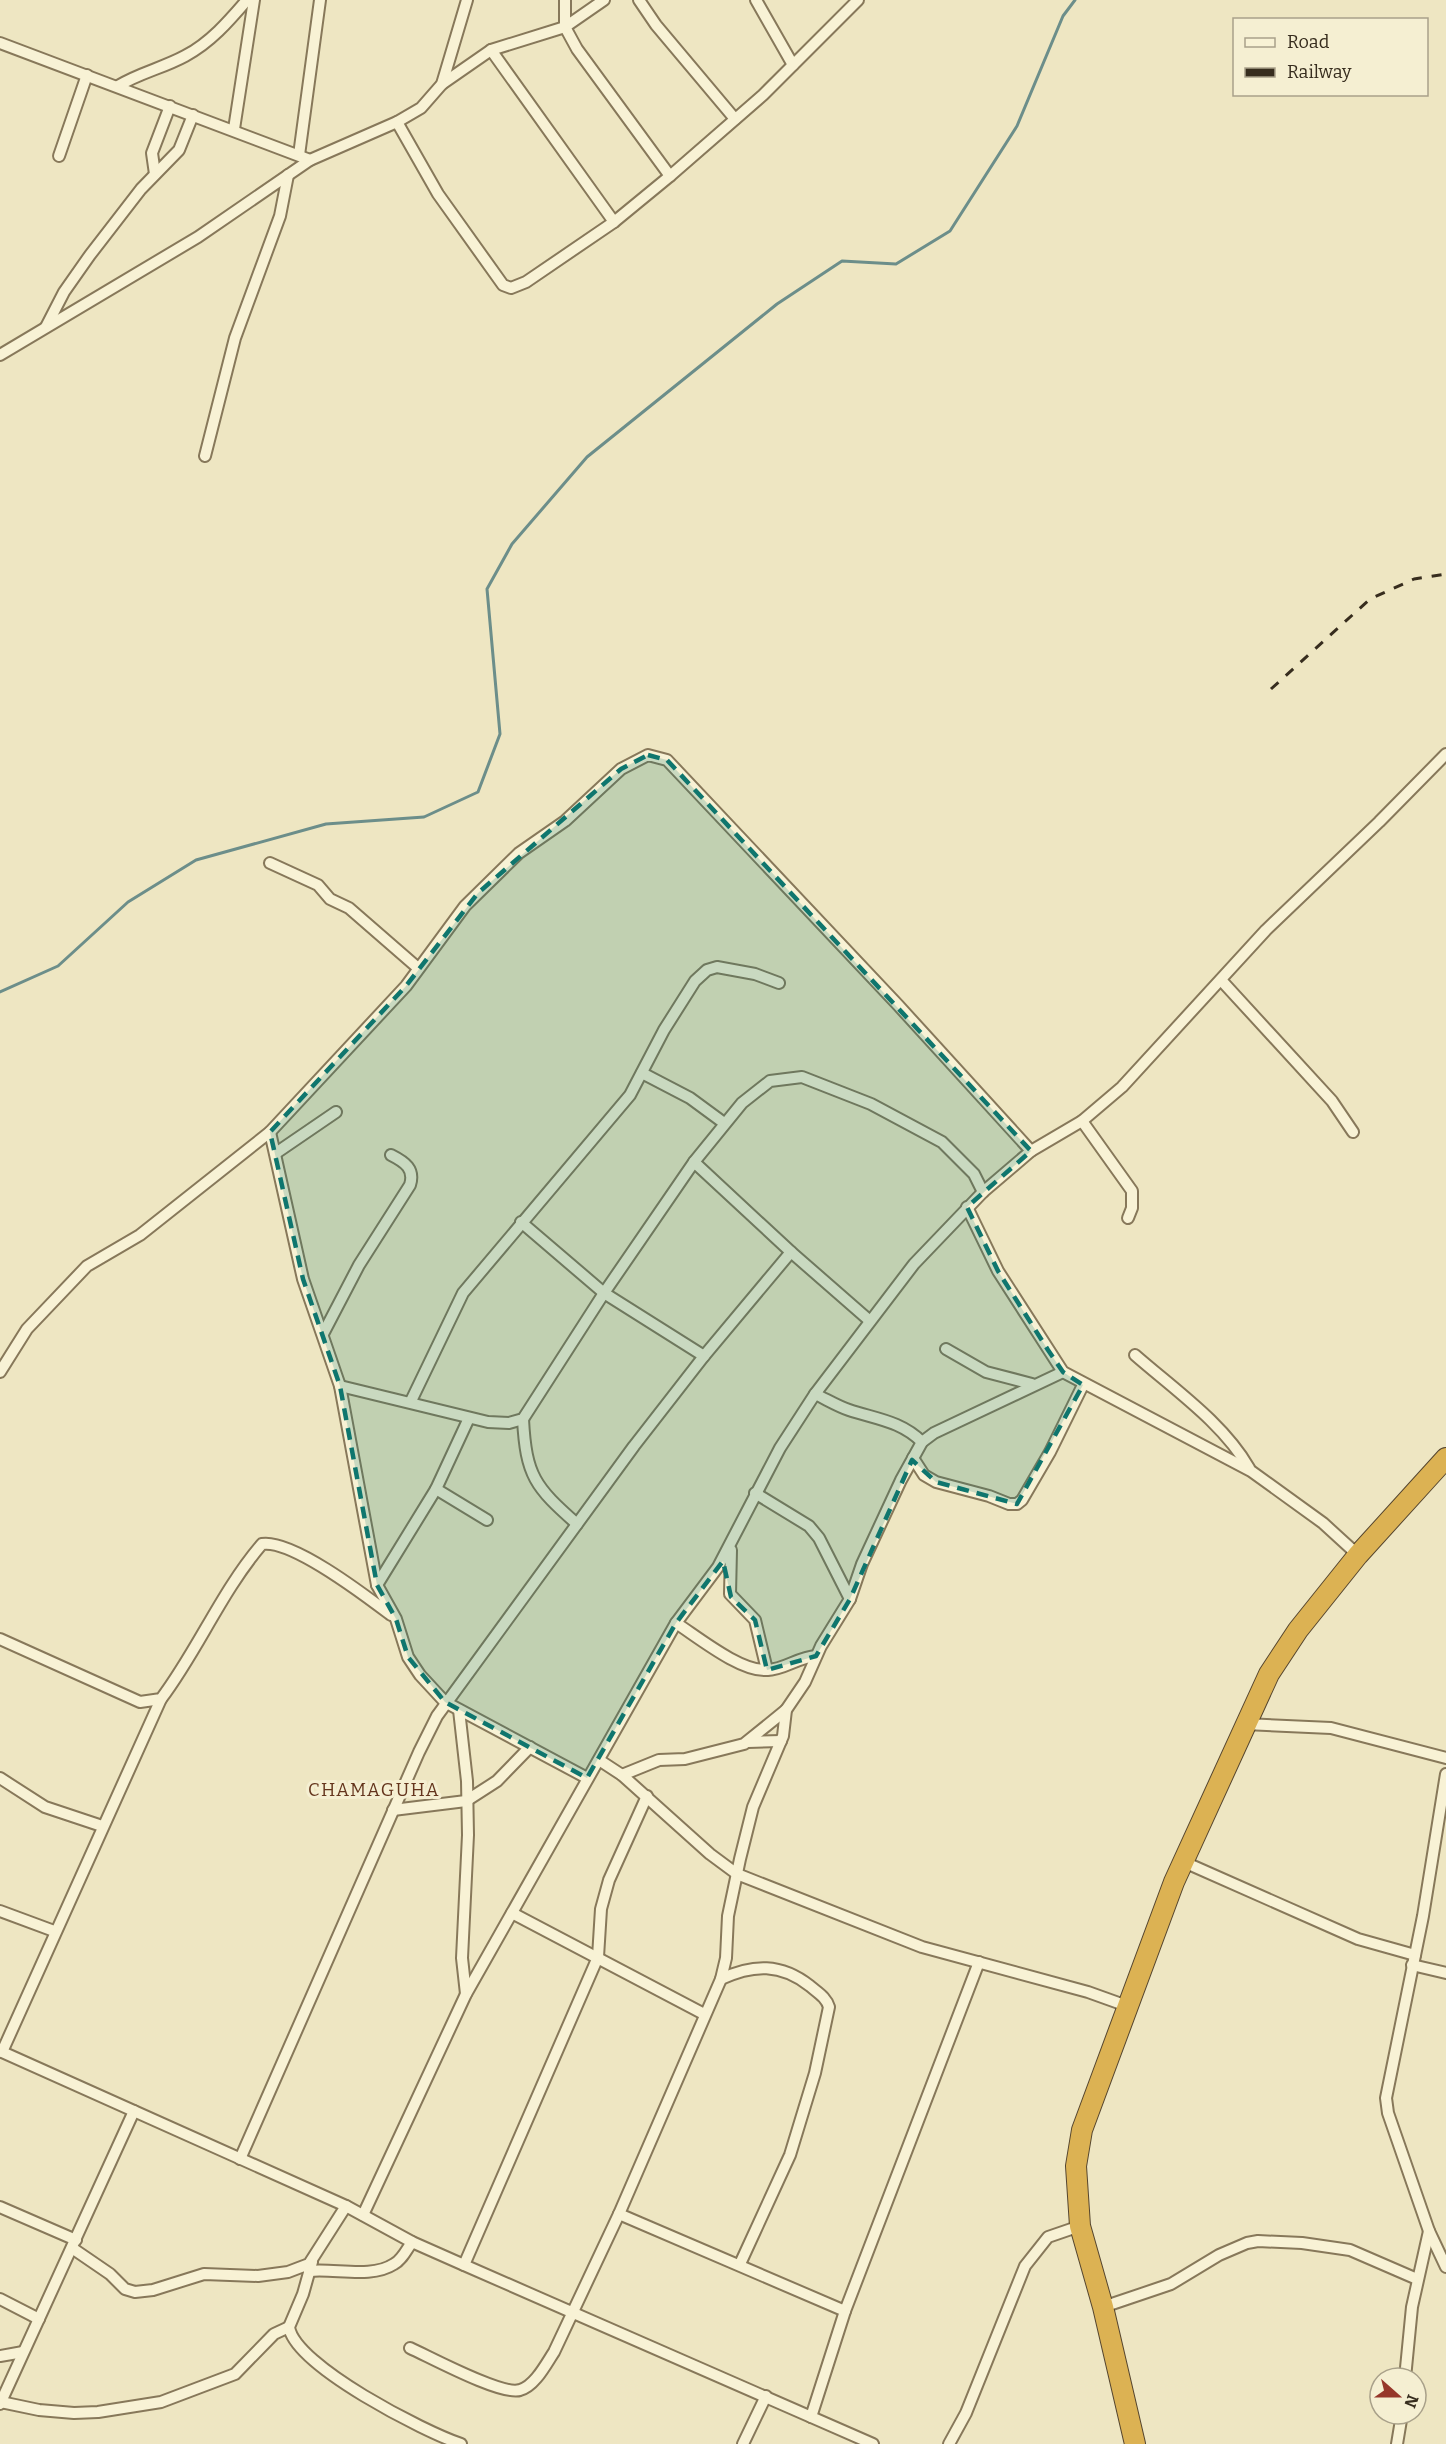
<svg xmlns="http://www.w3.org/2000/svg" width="1446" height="2444" viewBox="0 0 1446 2444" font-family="Bitter,serif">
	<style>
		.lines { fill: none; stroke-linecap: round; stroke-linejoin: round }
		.stream { stroke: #6c8e8a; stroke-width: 3 }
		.street-casing { stroke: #87785a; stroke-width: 14 }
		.highway-casing { stroke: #55452e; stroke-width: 22 }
		.street { stroke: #f8f2d5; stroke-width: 10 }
		.highway { stroke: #dcb253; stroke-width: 20 }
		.rail { stroke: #372d1e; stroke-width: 3; stroke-dasharray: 10 10; stroke-linecap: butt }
		.marked { fill: #0f766e; fill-opacity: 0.2; stroke: #0f766e; stroke-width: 4.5; stroke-dasharray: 12 8; stroke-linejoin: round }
		.labels { text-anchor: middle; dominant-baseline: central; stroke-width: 6; stroke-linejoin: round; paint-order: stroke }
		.quarter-label { font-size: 18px; letter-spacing: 1.5px; fill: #64351d; stroke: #f5efd2 }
	</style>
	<rect width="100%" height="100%" fill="#eee6c2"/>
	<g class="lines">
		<path class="stream" d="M 0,992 L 58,966 L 128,902 L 196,860 L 326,824 L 424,817 L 478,792 L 500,734 L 487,589 L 512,544 L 587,457 L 777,304 L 842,261 L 896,264 L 950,231 L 1017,126 L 1063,16 L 1075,0"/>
		<g class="street-casing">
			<g id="street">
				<path d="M 565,0 L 565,27 L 577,49 L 670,176"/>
				<path d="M 639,0 L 656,25 L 735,119"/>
				<path d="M 756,0 L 793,65"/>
				<path d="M 0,43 L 310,160"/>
				<path d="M 491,50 L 614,222"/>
				<path d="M 442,84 L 491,50 L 565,27 L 604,0"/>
				<path d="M 118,86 C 139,73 163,68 185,56 C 210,43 229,21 247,0"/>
				<path d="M 397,122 L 438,194 L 503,285 L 511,288 L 526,282 L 614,222 L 670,176 L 763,95 L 858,0"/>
				<path d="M 234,129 L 254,0"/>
				<path d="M 299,155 L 320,0"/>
				<path d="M 59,156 L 87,75"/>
				<path d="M 155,174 L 152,153 L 170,106"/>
				<path d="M 46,327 L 64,292 L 90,255 L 141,189 L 179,150 L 193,115"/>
				<path d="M 0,355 L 198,237 L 310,160 L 397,122 L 421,108 L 442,84 L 467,0"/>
				<path d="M 205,456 L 235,338 L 280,216 L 288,175"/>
				<path d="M 270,863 L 318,885 L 330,899 L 349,908 L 418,968"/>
				<path d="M 1221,980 L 1332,1101 L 1353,1132"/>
				<path d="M 642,1073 L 690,1098 L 724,1123"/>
				<path d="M 1082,1121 L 1132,1191 L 1132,1208 L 1128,1218"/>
				<path d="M 270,1132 L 303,1279 L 340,1386 L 377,1585 L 396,1619 L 408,1657 L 420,1675 L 445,1702 L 587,1778"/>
				<path d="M 276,1153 L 336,1112"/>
				<path d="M 694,1162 L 791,1252"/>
				<path d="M 967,1207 L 998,1271 L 1063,1372 L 1251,1471 L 1323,1523 L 1358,1555"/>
				<path d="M 521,1222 L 604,1293 L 704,1356"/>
				<path d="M 323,1334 L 359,1265 L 410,1185 C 415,1169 405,1162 391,1155"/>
				<path d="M 946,1349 L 986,1372 L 1032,1384"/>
				<path d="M 1135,1355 C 1175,1390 1223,1423 1249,1468"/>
				<path d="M 0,1372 L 27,1329 L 87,1266 L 140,1235 L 270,1132 L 406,986 L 465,906 L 519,853 L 565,821 L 621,769 L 648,755 L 667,760 L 898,1005 L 1031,1151"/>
				<path d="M 340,1386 L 488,1422 L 509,1423 L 523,1419 L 604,1293 L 694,1162 L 742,1103 L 770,1081 L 802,1077 L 871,1104 L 942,1142 L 974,1174 L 983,1192"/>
				<path d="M 815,1394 C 826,1399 837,1406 849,1410 C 876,1419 901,1421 922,1442"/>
				<path d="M 411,1401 L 463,1293 L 630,1095 L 664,1030 L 695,981 L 707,970 L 717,967 L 755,974 L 779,983"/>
				<path d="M 523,1419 C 526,1476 535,1487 577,1524"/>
				<path d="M 913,1458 L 924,1475 L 936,1482 L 989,1496 L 1009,1504 L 1017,1504 L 1022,1500 L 1050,1452 L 1083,1385"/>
				<path d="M 436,1489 L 487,1520"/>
				<path d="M 755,1493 L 809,1526 L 819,1538 L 850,1599"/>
				<path d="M 731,1550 L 730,1594 L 755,1620 L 767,1670"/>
				<path d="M 377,1585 L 436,1489 L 469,1418"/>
				<path d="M 676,1623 C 699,1638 741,1672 767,1670 C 784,1670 798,1657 816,1656"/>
				<path d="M 0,1639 L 140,1702 L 161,1699 C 198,1650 221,1592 262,1544 C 292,1539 366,1596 391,1615"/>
				<path d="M 459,1710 L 467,1781 L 468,1835 L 462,1958 L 466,1994"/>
				<path d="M 1245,1724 L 1331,1728 L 1446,1758"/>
				<path d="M 748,1742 L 781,1741"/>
				<path d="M 599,1760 L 622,1775 L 710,1854 L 737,1874 L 922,1947 L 1088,1992 L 1127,2006"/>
				<path d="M 1446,1774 L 1423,1916 L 1386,2098 L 1388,2113 L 1429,2231 L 1446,2267"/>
				<path d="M 622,1775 L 659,1760 L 685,1759 L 744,1744 L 786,1710"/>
				<path d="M 0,1778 L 45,1807 L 102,1826"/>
				<path d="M 393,1810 L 466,1801 L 497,1781 L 530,1747"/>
				<path d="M 1184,1862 L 1358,1939 L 1415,1955"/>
				<path d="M 0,1911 L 54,1931"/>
				<path d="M 512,1913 L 704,2014"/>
				<path d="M 1412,1965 L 1446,1973"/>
				<path d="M 721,1979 C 753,1964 781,1963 810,1986 C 818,1993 826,1997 829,2007 L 815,2073 L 790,2155 L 740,2264"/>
				<path d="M 0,2051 L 346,2206 L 412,2242 L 464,2265 L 873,2444"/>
				<path d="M 2,2052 L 161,1699"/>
				<path d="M 240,2159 L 419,1752 L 437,1716 L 634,1446 L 704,1356 L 791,1252 L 870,1321"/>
				<path d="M 0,2207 L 76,2240"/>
				<path d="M 619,2214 L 845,2311"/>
				<path d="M 363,2215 L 466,1994 L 676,1623 L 718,1567 L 780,1448 L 815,1394 L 914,1264 L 983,1192 L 1031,1151 L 1082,1121 L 1122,1087 L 1266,930 L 1379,822 L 1446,754"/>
				<path d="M 72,2248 L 110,2274 L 125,2289 L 135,2292 L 153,2290 L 204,2274 L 258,2276 L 288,2272 L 309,2264 L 346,2206"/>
				<path d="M 312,2262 L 303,2294 L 289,2327 C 295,2366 425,2432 461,2444"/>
				<path d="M 464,2265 L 598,1957 L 601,1909 L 609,1880 L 647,1796"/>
				<path d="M 309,2271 C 335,2268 371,2279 394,2264 C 402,2260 407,2249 412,2242"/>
				<path d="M 0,2299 L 39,2319"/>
				<path d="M 1103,2307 L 1171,2284 L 1219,2255 L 1247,2243 L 1258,2241 L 1302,2243 L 1350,2250 L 1417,2279"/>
				<path d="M 410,2348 C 430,2357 502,2396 520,2390 C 535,2386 546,2364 554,2352 L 619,2214 L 721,1979 L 726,1958 L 728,1916 L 740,1859 L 753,1807 L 783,1736 L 786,1710 L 805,1682 L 821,1646 L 850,1599 L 862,1564 L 901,1480 L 922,1442 L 934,1433 L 1063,1372"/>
				<path d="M 0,2356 L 23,2352"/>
				<path d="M 1405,2378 L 1412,2307 L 1429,2231"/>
				<path d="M 1,2402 L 39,2410 L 74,2413 L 98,2412 L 161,2402 L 235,2374 L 274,2334 L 289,2327"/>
				<path d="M 0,2404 L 134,2111"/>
				<path d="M 811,2417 L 845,2311 L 979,1962"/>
				<path d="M 743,2444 L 766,2396"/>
				<path d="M 949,2444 L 966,2413 L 1025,2266 L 1048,2237 L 1080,2226"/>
				<path d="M 1397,2444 L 1402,2414"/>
			</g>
		</g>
		<g class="highway-casing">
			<path id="highway" d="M 1135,2444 L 1103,2307 L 1080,2226 L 1076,2166 L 1082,2130 L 1174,1882 L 1269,1674 L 1298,1630 L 1358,1555 L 1446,1458"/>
		</g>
		<use href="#street" class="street"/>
		<use href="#highway" class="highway"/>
		<path class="rail" d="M 1271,689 L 1370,599 L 1414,579 L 1446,574"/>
	</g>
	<path class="marked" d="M 648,755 L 667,760 L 1031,1151 L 967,1207 L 998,1271 L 1048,1350 L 1063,1372 L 1083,1385 L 1017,1504 L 936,1482 L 912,1460 L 850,1599 L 816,1656 L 767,1670 L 755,1620 L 731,1597 L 723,1561 L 676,1623 L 587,1778 L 445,1702 L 408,1657 L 396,1619 L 377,1585 L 340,1386 L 303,1279 L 270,1132 L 406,986 L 478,893 L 621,769 Z"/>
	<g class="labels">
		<g class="quarter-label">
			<text x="374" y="1790">CHAMAGUHA</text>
		</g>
	</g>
	<rect x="1233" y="18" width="195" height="78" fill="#f5efd2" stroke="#a9a18a" stroke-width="1.5"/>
	<rect x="1245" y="38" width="30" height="9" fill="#f8f2d5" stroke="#a9a18a" stroke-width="1.5"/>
	<text x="1287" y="48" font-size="18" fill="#372d1e">Road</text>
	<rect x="1245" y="68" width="30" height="9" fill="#372d1e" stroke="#a9a18a" stroke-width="1.5"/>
	<text x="1287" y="78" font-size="18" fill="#372d1e">Railway</text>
	<g transform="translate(1398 2396) rotate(111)"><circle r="28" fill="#f5efd2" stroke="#a9a18a" stroke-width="1.5"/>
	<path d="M0-4.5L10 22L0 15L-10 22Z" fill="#96372a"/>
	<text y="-9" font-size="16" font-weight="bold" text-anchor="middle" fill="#372d1e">N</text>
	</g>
</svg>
